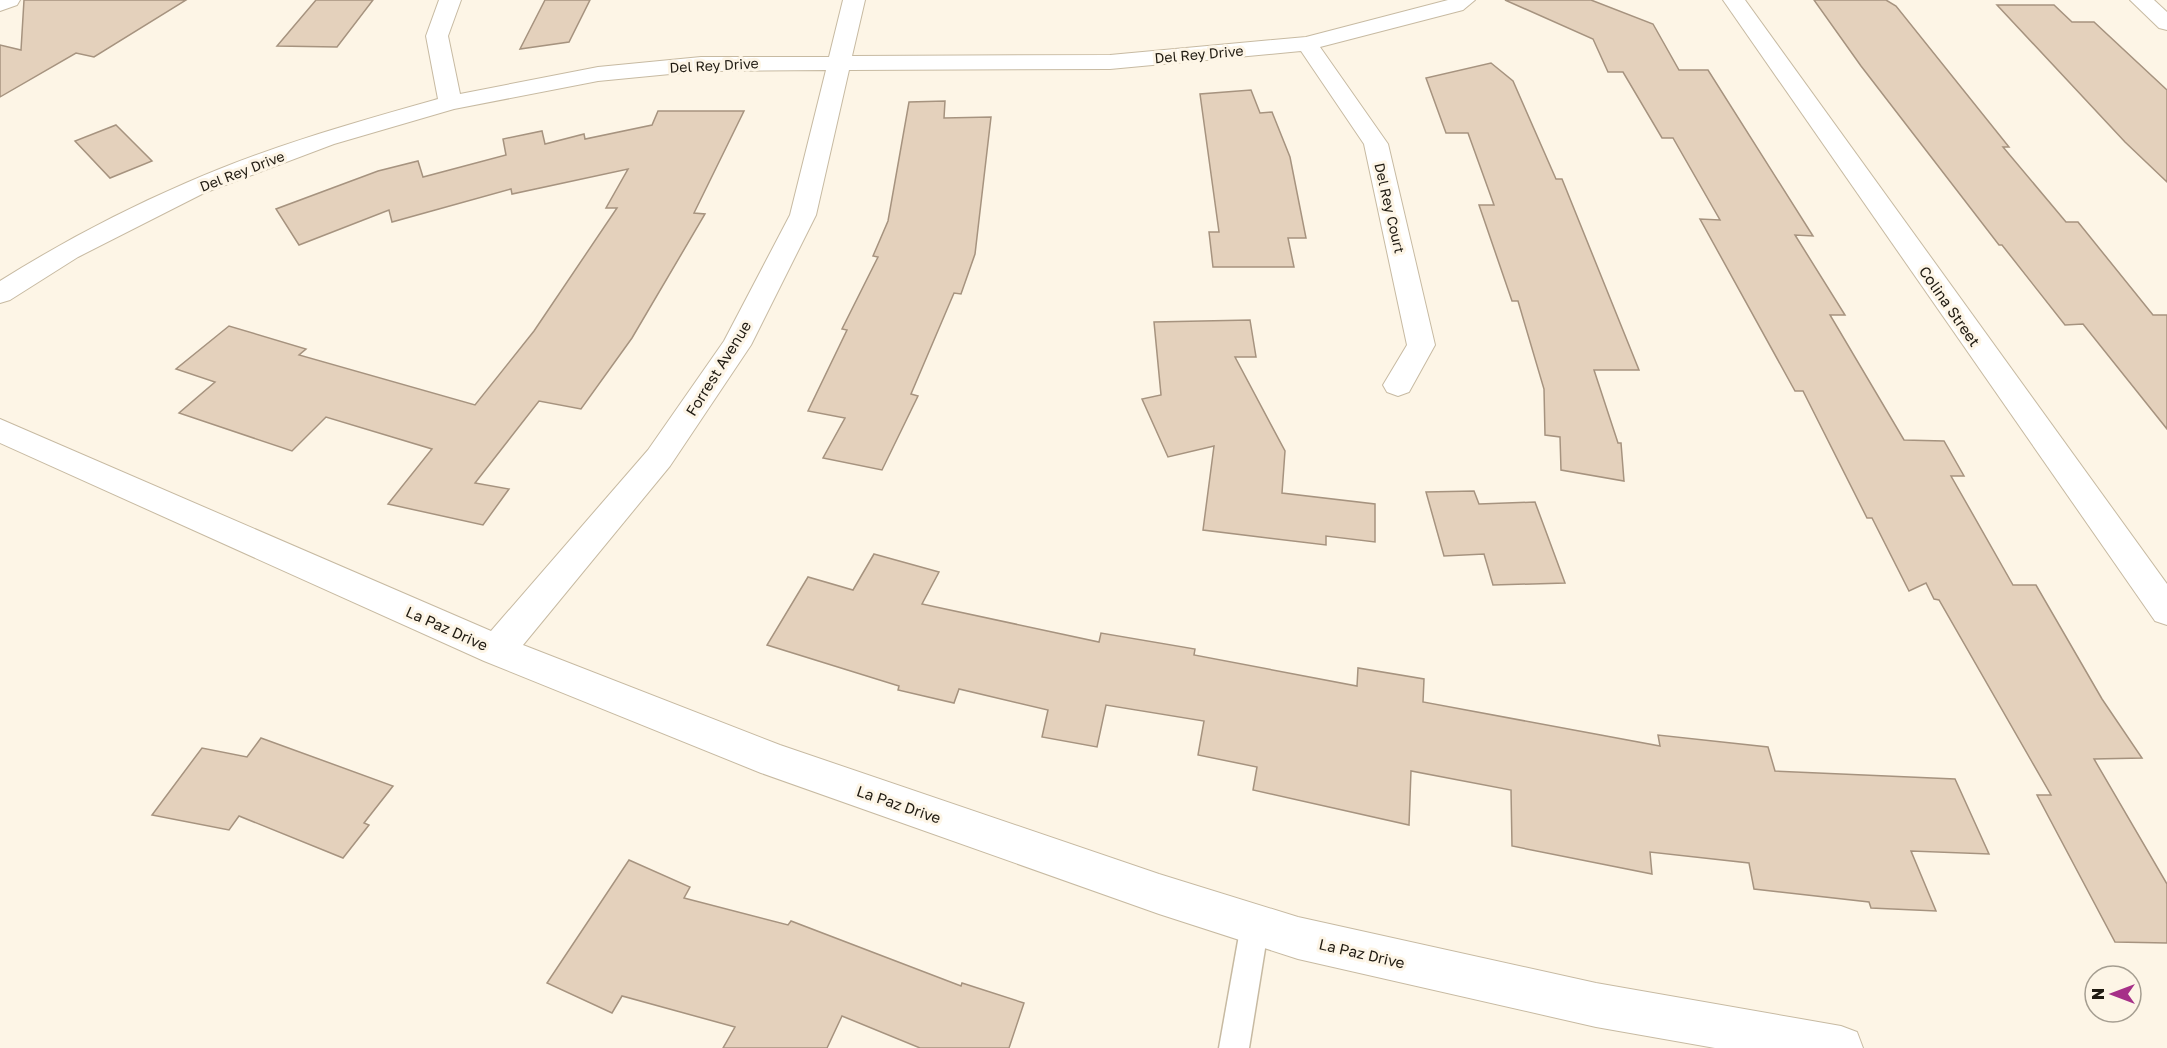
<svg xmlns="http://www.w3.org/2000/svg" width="2167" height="1048" viewBox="0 0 2167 1048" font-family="'Golos Text',sans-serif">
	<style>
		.building { fill: #e4d1bc; stroke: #a6937f; stroke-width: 1.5 }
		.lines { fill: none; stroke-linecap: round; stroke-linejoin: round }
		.lane-casing { stroke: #c7baa2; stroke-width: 3 }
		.street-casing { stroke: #c7baa2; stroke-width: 2 }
		.lane { fill: #fff; fill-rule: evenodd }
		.street { fill: #fff; fill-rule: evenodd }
		.labels { text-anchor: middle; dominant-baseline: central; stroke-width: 6; stroke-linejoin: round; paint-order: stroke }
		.far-street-label { font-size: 14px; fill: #201b12; stroke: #fdf5e6 }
		.street-label { font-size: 15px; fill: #201b12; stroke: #fdf5e6 }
	</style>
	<rect width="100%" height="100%" fill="#fdf5e6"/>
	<g class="building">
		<path d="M 24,0 L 186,0 L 94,57 L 76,53 L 0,97 L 0,45 L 21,50 Z"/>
		<path d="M 316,0 L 373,0 L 337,47 L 277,46 Z"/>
		<path d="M 545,0 L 590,0 L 569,42 L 520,49 Z"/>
		<path d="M 1505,0 L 1591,0 L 1653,24 L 1679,70 L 1708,70 L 1813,236 L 1795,235 L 1845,315 L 1830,315 L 1904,440 L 1944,441 L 1964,476 L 1951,476 L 2013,585 L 2036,585 L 2102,699 L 2142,758 L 2094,759 L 2167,884 L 2167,943 L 2115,942 L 2037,795 L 2051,795 L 1939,600 L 1934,599 L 1926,583 L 1909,591 L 1872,518 L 1867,518 L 1803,391 L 1795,391 L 1700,219 L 1720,220 L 1673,138 L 1662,138 L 1623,72 L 1608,72 L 1593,39 Z"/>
		<path d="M 1814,0 L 1886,0 L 1896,6 L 2009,147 L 2003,147 L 2066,222 L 2078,222 L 2153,315 L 2167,315 L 2167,429 L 2083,324 L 2065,325 L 2002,245 L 1999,245 L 1861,66 Z"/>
		<path d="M 1997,5 L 2054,5 L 2072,22 L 2094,22 L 2167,90 L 2167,182 L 2125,142 Z"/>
		<path d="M 1491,63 L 1513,81 L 1556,179 L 1562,179 L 1639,370 L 1594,370 L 1618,443 L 1621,443 L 1624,481 L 1561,470 L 1560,437 L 1545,435 L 1544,389 L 1518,301 L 1512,301 L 1479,205 L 1494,205 L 1468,133 L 1446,133 L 1426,78 Z"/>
		<path d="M 1251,90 L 1260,113 L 1272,112 L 1290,157 L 1306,238 L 1288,238 L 1294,267 L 1213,267 L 1209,232 L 1219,232 L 1200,94 Z"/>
		<path d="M 945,101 L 944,118 L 991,117 L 975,254 L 961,294 L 954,293 L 911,394 L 918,396 L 882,470 L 823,458 L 845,418 L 808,411 L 847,330 L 842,329 L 878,257 L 873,256 L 888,221 L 909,102 Z"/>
		<path d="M 658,111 L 744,111 L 694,213 L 705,214 L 632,338 L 581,409 L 539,401 L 475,483 L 509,489 L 483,525 L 388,504 L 432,449 L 326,417 L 292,451 L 179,413 L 215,382 L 176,369 L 229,326 L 306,349 L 299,355 L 475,405 L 534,331 L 617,208 L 606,208 L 628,169 L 512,194 L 511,189 L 392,222 L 389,210 L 299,245 L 276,209 L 378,171 L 418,161 L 423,177 L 506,155 L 503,139 L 542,131 L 545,144 L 584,134 L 585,139 L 652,125 Z"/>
		<path d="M 116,125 L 152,161 L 110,178 L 75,141 Z"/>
		<path d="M 1250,320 L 1256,357 L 1235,357 L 1285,451 L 1282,493 L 1375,504 L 1375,542 L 1326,536 L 1326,545 L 1203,530 L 1214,446 L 1168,457 L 1142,399 L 1161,395 L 1154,322 Z"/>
		<path d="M 1474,491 L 1479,504 L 1535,502 L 1565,583 L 1493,585 L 1484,554 L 1444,556 L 1426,492 Z"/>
		<path d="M 874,554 L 939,572 L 922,604 L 1099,642 L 1101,633 L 1195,649 L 1194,655 L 1357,686 L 1358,668 L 1424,679 L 1423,702 L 1660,746 L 1658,735 L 1768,747 L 1775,771 L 1955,779 L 1989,854 L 1911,851 L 1936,911 L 1871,908 L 1869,902 L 1754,889 L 1749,863 L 1650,852 L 1652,874 L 1512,846 L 1511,790 L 1411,771 L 1409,825 L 1253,790 L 1257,767 L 1198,755 L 1204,721 L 1106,705 L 1097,747 L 1042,737 L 1048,710 L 959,689 L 954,703 L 898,690 L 899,686 L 767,645 L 808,577 L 853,590 Z"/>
		<path d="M 261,738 L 393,786 L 364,823 L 369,825 L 343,858 L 239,816 L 229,830 L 152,815 L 202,748 L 247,757 Z"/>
		<path d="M 629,860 L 690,887 L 684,898 L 788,925 L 791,921 L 961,986 L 962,983 L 1024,1003 L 1009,1048 L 920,1048 L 842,1016 L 827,1048 L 723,1048 L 735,1027 L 622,996 L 612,1013 L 547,983 Z"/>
	</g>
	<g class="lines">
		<g class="lane-casing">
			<path id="lane" d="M 1255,910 L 1265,914 L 1269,924 L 1249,1048 L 1219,1048 L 1241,924 L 1245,914 Z"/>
		</g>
		<g class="street-casing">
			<g id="street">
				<path d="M 0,0 L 20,0 L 17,5 L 0,11 Z"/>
				<path d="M 439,0 L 461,0 L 448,36 L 460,94 L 598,67 L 701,57 L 829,57 L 843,0 L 865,0 L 852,56 L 1110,55 L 1306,37 L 1448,0 L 1475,0 L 1463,10 L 1320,47 L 1388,144 L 1435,345 L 1409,392 L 1398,396 L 1387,392 L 1383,385 L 1407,345 L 1364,144 L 1301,51 L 1110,69 L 849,70 L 816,215 L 751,345 L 670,466 L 523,645 L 780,745 L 1159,874 L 1298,917 L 1596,983 L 1841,1026 L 1857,1032 L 1863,1048 L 1715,1048 L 1596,1027 L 1298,959 L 1159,914 L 761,773 L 484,661 L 0,443 L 0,419 L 491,631 L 648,450 L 724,341 L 790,215 L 826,70 L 701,71 L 598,81 L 454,109 L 334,144 L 204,193 L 78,257 L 10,300 L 0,303 L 0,281 C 59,244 121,211 186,183 C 267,147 353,123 438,99 L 426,36 Z"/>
				<path d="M 1723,0 L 1745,0 L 2167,584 L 2167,625 L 2155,621 Z"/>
				<path d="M 2130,0 L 2154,0 L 2167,12 L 2167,30 L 2159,28 Z"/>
			</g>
		</g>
		<use href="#lane" class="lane"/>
		<use href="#street" class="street"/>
	</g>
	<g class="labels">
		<g class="far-street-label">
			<text transform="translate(1199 54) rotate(-5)">Del Rey Drive</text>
			<text transform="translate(714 65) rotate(-3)">Del Rey Drive</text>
			<text transform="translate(242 171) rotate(-21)">Del Rey Drive</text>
			<text transform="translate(1390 208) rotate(77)">Del Rey Court</text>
		</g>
		<g class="street-label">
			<text transform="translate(1950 306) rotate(55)">Colina Street</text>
			<text transform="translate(718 368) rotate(-58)">Forrest Avenue</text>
			<text transform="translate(447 628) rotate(24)">La Paz Drive</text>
			<text transform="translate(899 804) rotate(19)">La Paz Drive</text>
			<text transform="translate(1362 953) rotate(13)">La Paz Drive</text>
		</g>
	</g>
	<g transform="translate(2113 994) rotate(270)"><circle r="28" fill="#fdf5e6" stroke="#a59e91" stroke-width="1.5"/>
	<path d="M0-4.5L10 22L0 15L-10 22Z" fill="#a63088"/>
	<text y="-9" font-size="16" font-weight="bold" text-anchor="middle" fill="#201b12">N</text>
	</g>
</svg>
